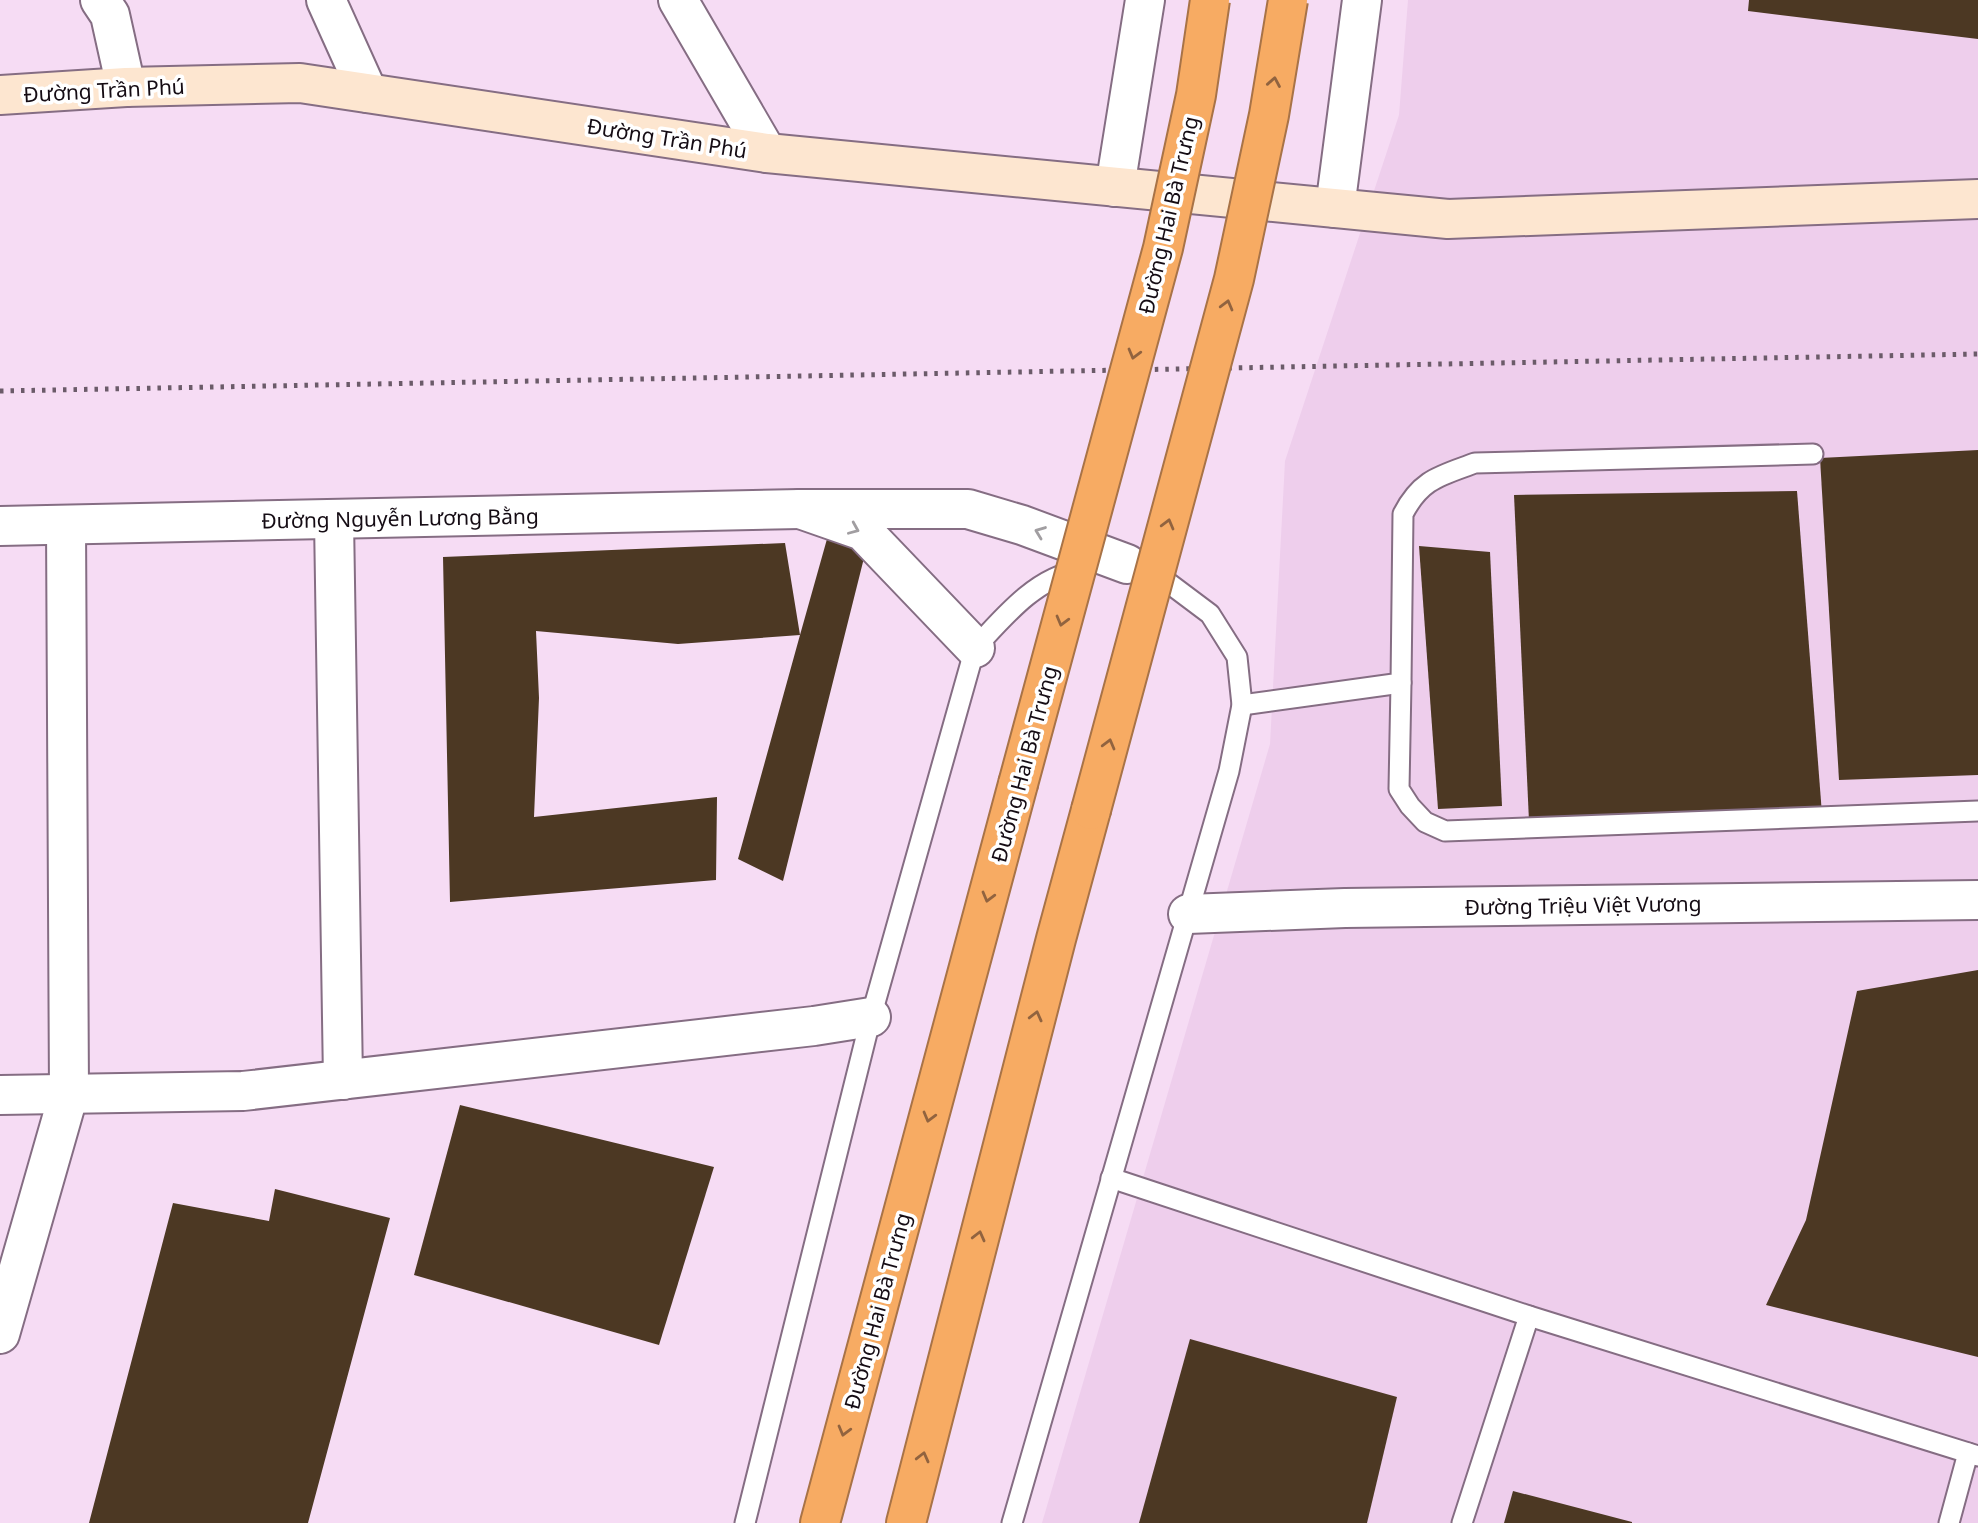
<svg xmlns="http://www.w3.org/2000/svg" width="1978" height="1523" viewBox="0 0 1978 1523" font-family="'Noto Sans',sans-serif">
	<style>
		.built { fill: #eeceec }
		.building { fill: #4c3823 }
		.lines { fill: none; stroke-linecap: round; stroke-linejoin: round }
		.lane-casing { stroke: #856d83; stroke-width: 23 }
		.street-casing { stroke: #856d83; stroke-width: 42 }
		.secondary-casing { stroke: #856d83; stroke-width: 42 }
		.highway-casing { stroke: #a87347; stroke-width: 42 }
		.lane { stroke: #fff; stroke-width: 19 }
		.street { stroke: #fff; stroke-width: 38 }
		.secondary { stroke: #fde6d0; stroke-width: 38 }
		.highway { stroke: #f7ab63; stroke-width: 38 }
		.rail { stroke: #6b5b69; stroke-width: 5; stroke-dasharray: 3.5 7; stroke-linecap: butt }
		.highway-bridge-casing { stroke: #a87347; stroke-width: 42; stroke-linecap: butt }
		.highway-bridge { stroke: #f7ab63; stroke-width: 38 }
		.oneway { stroke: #91633f }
		.oneway2 { stroke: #a19ea1 }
		.labels { text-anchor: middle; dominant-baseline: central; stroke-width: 7; stroke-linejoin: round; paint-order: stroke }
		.street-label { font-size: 21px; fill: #150c14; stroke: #fff }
	</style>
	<rect width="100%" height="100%" fill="#f6dcf4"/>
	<path class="built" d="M 1408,0 L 1978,0 L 1978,1523 L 1042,1523 L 1270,744 L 1285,461 L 1399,115 Z"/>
	<g class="building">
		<path d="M 1749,0 L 1978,0 L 1978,39 L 1748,11 Z"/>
		<path d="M 1978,450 L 1978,775 L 1839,780 L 1820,458 Z"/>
		<path d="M 1797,491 L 1822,814 L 1529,821 L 1514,495 Z"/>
		<path d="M 827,539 L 866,550 L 783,881 L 738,859 L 800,635 L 678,644 L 536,631 L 539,698 L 534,817 L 717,797 L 716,880 L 450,902 L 443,557 L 785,543 L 800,635 Z"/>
		<path d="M 1419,546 L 1490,552 L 1502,806 L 1438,809 Z"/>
		<path d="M 1978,970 L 1978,1357 L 1766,1305 L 1806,1220 L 1857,991 Z"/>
		<path d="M 460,1105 L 714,1167 L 659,1345 L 414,1275 Z"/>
		<path d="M 275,1189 L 390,1218 L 308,1523 L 89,1523 L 173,1203 L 269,1221 Z"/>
		<path d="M 1190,1339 L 1397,1397 L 1367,1523 L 1139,1523 Z"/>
		<path d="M 1513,1491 L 1632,1522 L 1632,1523 L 1504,1523 Z"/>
	</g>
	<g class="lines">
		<g class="lane-casing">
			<g id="lane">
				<path d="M 1401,683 L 1399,789 L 1410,806 L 1425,822 L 1445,831 L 1978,811"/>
				<path d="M 1242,705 L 1401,683 L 1403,514 C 1421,479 1440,476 1475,463 L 1813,454"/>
				<path d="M 1111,1178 L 1529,1316 L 1978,1456"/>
				<path d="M 745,1523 L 871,1017 L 975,648 C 1002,619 1036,577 1078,571"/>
				<path d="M 1012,1523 L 1229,771 L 1242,705 L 1237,657 L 1210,614 L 1158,575 L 1152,572"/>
				<path d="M 1462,1523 L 1529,1316"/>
				<path d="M 1949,1523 L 1968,1453"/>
			</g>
		</g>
		<g class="street-casing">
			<g id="street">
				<path d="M 100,0 L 110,15 L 126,87"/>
				<path d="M 326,0 L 368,93"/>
				<path d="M 678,0 L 767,153"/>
				<path d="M 1115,187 L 1145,0"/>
				<path d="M 1335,208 L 1362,0"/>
				<path d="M 334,520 L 343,1080"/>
				<path d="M 0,526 L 800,509"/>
				<path d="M 975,648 L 863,531 L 800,509 L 968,509 L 1022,525 L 1127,564"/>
				<path d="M 1188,914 L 1345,908 L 1978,900"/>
				<path d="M 0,1095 L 243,1091 L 814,1026 L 871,1017"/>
				<path d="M 0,1334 L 69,1093 L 66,525"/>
			</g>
		</g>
		<g class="secondary-casing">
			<path id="secondary" d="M 0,95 L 126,87 L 300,83 L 767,153 L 1448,219 L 1978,199"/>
		</g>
		<g class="highway-casing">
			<g id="highway">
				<path d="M 820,1523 L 1018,784"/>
				<path d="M 906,1523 L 1056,939 L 1091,810"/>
			</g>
		</g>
		<use href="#lane" class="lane"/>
		<use href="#street" class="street"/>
		<use href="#secondary" class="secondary"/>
		<use href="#highway" class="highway"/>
		<path class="rail" d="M 0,391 L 1978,354"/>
		<g class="highway-bridge-casing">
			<g id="highway-bridge">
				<path d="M 1018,784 L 1163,248 L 1196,95 L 1210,0"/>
				<path d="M 1091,810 L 1234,279 L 1269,115 L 1288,0"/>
			</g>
		</g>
		<use href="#highway-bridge" class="highway-bridge"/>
	</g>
	<defs><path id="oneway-chevron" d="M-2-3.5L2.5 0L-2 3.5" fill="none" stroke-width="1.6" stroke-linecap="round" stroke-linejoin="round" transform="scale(1.75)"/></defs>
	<g class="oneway">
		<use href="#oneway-chevron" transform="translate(1274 82) rotate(-80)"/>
		<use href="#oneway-chevron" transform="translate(1227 305) rotate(-75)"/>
		<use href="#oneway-chevron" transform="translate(1134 354) rotate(105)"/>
		<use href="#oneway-chevron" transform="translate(1168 524) rotate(-75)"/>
		<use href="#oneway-chevron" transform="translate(1062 621) rotate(105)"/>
		<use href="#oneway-chevron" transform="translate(1109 744) rotate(-75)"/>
		<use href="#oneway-chevron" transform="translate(988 897) rotate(105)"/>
		<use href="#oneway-chevron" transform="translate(1036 1016) rotate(-76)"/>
		<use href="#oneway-chevron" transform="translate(929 1117) rotate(105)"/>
		<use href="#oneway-chevron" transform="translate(979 1236) rotate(-76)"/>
		<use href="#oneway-chevron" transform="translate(844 1431) rotate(105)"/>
		<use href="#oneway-chevron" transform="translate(923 1457) rotate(-76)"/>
	</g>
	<g class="oneway2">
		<use href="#oneway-chevron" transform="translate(854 529) rotate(23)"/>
		<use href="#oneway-chevron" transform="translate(1040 532) rotate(-159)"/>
	</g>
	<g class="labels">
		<g class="street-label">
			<text transform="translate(104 90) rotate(-3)">Đường Trần Phú</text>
			<text transform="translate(667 138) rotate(9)">Đường Trần Phú</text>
			<text transform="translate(1168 215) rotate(-77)">Đường Hai Bà Trưng</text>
			<text transform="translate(400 518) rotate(-1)">Đường Nguyễn Lương Bằng</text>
			<text transform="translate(1024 764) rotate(-75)">Đường Hai Bà Trưng</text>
			<text transform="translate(1583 905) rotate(-1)">Đường Triệu Việt Vương</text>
			<text transform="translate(877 1311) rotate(-75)">Đường Hai Bà Trưng</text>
		</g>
	</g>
</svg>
